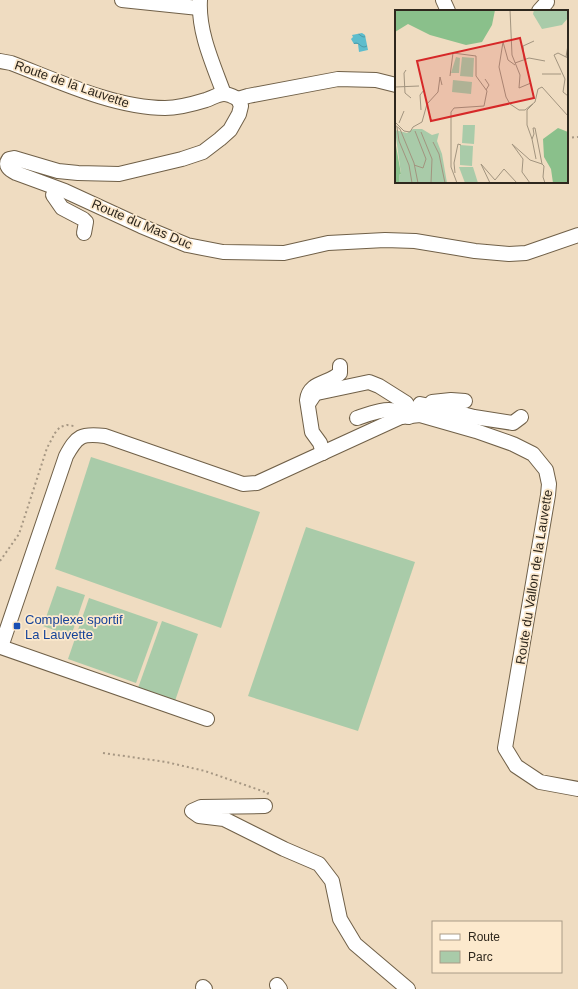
<svg xmlns="http://www.w3.org/2000/svg" width="578" height="989" viewBox="0 0 578 989" font-family="Helvetica,sans-serif">
	<style>
		.green { fill: #a9cba9 }
		.water { fill: url(#water-waves) }
		.lines { fill: none; stroke-linecap: round; stroke-linejoin: round }
		.minor-casing { stroke: #706048; stroke-width: 16 }
		.path { stroke: #a69783; stroke-width: 2; stroke-dasharray: 2 3; stroke-linecap: butt }
		.minor { stroke: #fff; stroke-width: 14 }
		.transit-dot { fill: #1a4fb4; stroke: #fce9cd; stroke-width: 1.5 }
		.labels { text-anchor: middle; dominant-baseline: central; stroke-width: 3.5; stroke-linejoin: round; paint-order: stroke }
		.street-label { font-size: 13px; fill: #2e271d; stroke: #fce9cd }
		.transit-label { font-size: 13px; fill: #164399; stroke: #fce9cd; text-anchor: start }
		.inset-road { fill: none; stroke: #a2947f; stroke-width: 1 }
		.view { fill: #d62828; fill-opacity: 0.15; stroke: #d62828; stroke-width: 2 }
		.inset-edge { fill: none; stroke: #2e271d; stroke-width: 2 }
	</style>
	<defs>
		<pattern id="water-waves" width="16" height="10" patternUnits="userSpaceOnUse"><rect width="16" height="10" fill="#5dbdcd"/><path d="M0 5q4-4 8 0t8 0" fill="none" stroke="#4d9aa6"/></pattern>
	</defs>
	<rect width="100%" height="100%" fill="#efdcc1"/>
	<g class="green">
		<path d="M 91,457 L 260,512 L 221,628 L 55,569 Z"/>
		<path d="M 306,527 L 415,562 L 358,731 L 248,696 Z"/>
		<path d="M 57,586 L 85,595 L 71,636 L 43,626 Z"/>
		<path d="M 89,598 L 158,622 L 136,683 L 68,659 Z"/>
		<path d="M 162,621 L 198,634 L 175,701 L 138,688 Z"/>
	</g>
	<path class="water" d="M 362,33 L 365,35 L 368,50 L 359,52 L 358,44 L 354,44 L 351,39 L 353,37 L 352,35 Z"/>
	<g class="lines">
		<g class="minor-casing">
			<g id="minor">
				<path d="M 122,0 L 199,8"/>
				<path d="M 200,0 C 198,32 213,64 224,94"/>
				<path d="M 443,0 L 448,11"/>
				<path d="M 539,11 L 547,2"/>
				<path d="M 0,61 L 11,63 C 58,81 115,108 165,108 C 179,108 193,104 206,100 C 212,98 218,94 224,94 C 229,94 234,97 238,99"/>
				<path d="M 238,99 L 241,106 L 239,114 L 230,130 L 220,139 L 203,152 L 182,159 L 119,174 L 78,173 L 58,171 L 14,158 L 9,159 C 4,166 10,170 16,173 L 65,191 L 141,226 L 187,245 L 223,252 L 284,253 L 328,243 L 385,240 L 415,241 L 475,251 L 509,254 L 526,253 L 578,235"/>
				<path d="M 238,99 L 248,96 L 338,79 L 376,80 L 396,85"/>
				<path d="M 53,195 L 62,208 L 83,219 L 86,222 L 84,233"/>
				<path d="M 432,402 L 451,400 L 465,401"/>
				<path d="M 308,404 L 314,395 L 317,393 L 369,382 L 379,386 L 406,403 L 408,406 L 409,417"/>
				<path d="M 420,404 L 440,408 L 474,417 L 513,423 L 521,417"/>
				<path d="M 357,418 C 366,415 389,406 397,412 C 399,413 400,415 401,417"/>
				<path d="M 323,453 L 320,443 L 312,432 L 307,400 C 309,381 330,384 340,373 L 340,366"/>
				<path d="M 207,719 L 1,647 L 66,456 C 77,436 81,433 105,436 L 243,484 L 257,483 L 401,417 L 420,415 L 476,431 L 513,444 L 533,454 L 546,470 L 549,484 L 548,495 L 505,748 L 516,766 L 540,782 L 578,789"/>
				<path d="M 265,806 L 201,807 L 192,811 L 199,816 L 224,819 L 284,849 L 319,864 L 332,881 L 340,919 L 355,944 L 408,989"/>
				<path d="M 277,985 L 280,989"/>
				<path d="M 203,987 L 205,989"/>
			</g>
		</g>
		<g class="path">
			<path d="M 567,138 L 578,137"/>
			<path d="M 0,561 L 19,534 L 47,448 L 55,433 L 60,427 L 67,425 L 74,426 L 75,428"/>
			<path d="M 103,753 L 166,762 L 205,771 L 268,793 L 267,795"/>
		</g>
		<use href="#minor" class="minor"/>
	</g>
	<rect class="transit-dot" x="13" y="622" width="8" height="8" rx="2"/>
	<g class="labels">
		<g class="street-label">
			<text transform="translate(72 84) rotate(19)">Route de la Lauvette</text>
			<text transform="translate(142 224) rotate(23)">Route du Mas Duc</text>
			<text transform="translate(534 577) rotate(-81)">Route du Vallon de la Lauvette</text>
		</g>
		<g class="transit-label">
			<text x="25" y="619">Complexe sportif<tspan x="25" dy="15">La Lauvette</tspan></text>
		</g>
	</g>
	<g transform="translate(395 10)">
		<rect width="173" height="173" fill="#efdcc1"/>
		<path d="M 139,0 L 173,0 L 173,8 L 167,15 L 147,19 L 138,4 ZM 61,47 L 65,48 L 64,63 L 56,63 ZM 67,47 L 79,48 L 78,67 L 65,66 ZM 58,70 L 77,72 L 76,84 L 57,82 ZM 68,115 L 80,115 L 79,134 L 67,133 ZM 65,135 L 78,136 L 77,156 L 65,155 ZM 64,157 L 78,157 L 83,173 L 70,173 Z" fill="#a9cba9"/>
		<path d="M 0,0 L 48,1 L 100,0 L 97,15 L 87,32 L 71,35 L 35,25 L 13,14 L 0,22 ZM 163,118 L 173,122 L 173,173 L 158,173 L 156,159 L 149,147 L 148,129 ZM 0,130 L 6,164 L 4,165 L 4,173 L 1,173 Z" fill="#8ac08b"/>
		<path d="M 18,119 L 27,119 L 37,125 L 44,123 L 42,131 L 47,144 L 52,173 L 4,173 L 4,165 L 6,164 L 0,120 L 12,123 Z" fill="#a9cba9"/>
		<path class="inset-road" d="M 115,0 L 117,45 L 125,65 L 124,78 L 136,73M 171,47 L 173,35M 173,48 L 163,43 L 159,45 L 170,69 L 168,82 L 173,86M 129,49 L 128,36 L 139,31M 120,53 L 134,48 L 150,51M 120,55 L 113,50 L 108,32 L 104,57 L 111,87 L 115,94 L 124,100 L 130,100 L 140,92 L 143,79 L 147,77 L 173,106M 11,60 L 9,63 L 10,83 L 16,88M 147,64 L 166,64M 55,66 L 58,43 L 81,46 L 81,66 L 92,81 L 89,96 L 59,98 L 56,102 L 56,157 L 62,173M 90,69 L 94,75 L 91,80M 0,77 L 24,76M 26,100 L 25,85 L 29,80M 0,112 L 9,121 L 15,122 L 18,117 L 27,112 L 32,94 L 43,82 L 45,67 L 47,75M 4,113 L 9,101M 0,115 L 5,119 L 19,153 L 23,173M 2,117 L 4,131 L 14,155 L 17,173M 26,122 L 37,149 L 36,173M 137,129 L 141,149M 38,132 L 44,144 L 50,173M 147,154 L 149,156 L 148,167 L 150,173M 19,155 L 28,158 L 31,149 L 20,121M 60,163 L 59,153 L 63,134 L 66,135M 95,173 L 86,154 L 100,170 L 109,159 L 122,173M 135,173 L 127,162 L 128,149 L 117,134 L 135,150 L 147,154 L 140,118 L 138,118 L 139,124 L 137,129 L 132,115 L 132,100 L 138,94"/>
		<path class="view" d="M 125,28 L 139,88 L 36,111 L 22,51 Z"/>
		<rect width="173" height="173" class="inset-edge"/>
	</g>
	<rect x="432" y="921" width="130" height="52" fill="#fce9cd" stroke="#aa9b87"/>
	<rect x="440" y="934" width="20" height="6" fill="#ffffff" stroke="#aa9b87"/>
	<text x="468" y="941" font-size="12" fill="#2e271d">Route</text>
	<rect x="440" y="951" width="20" height="12" fill="#a9cba9" stroke="#aa9b87"/>
	<text x="468" y="961" font-size="12" fill="#2e271d">Parc</text>
</svg>
